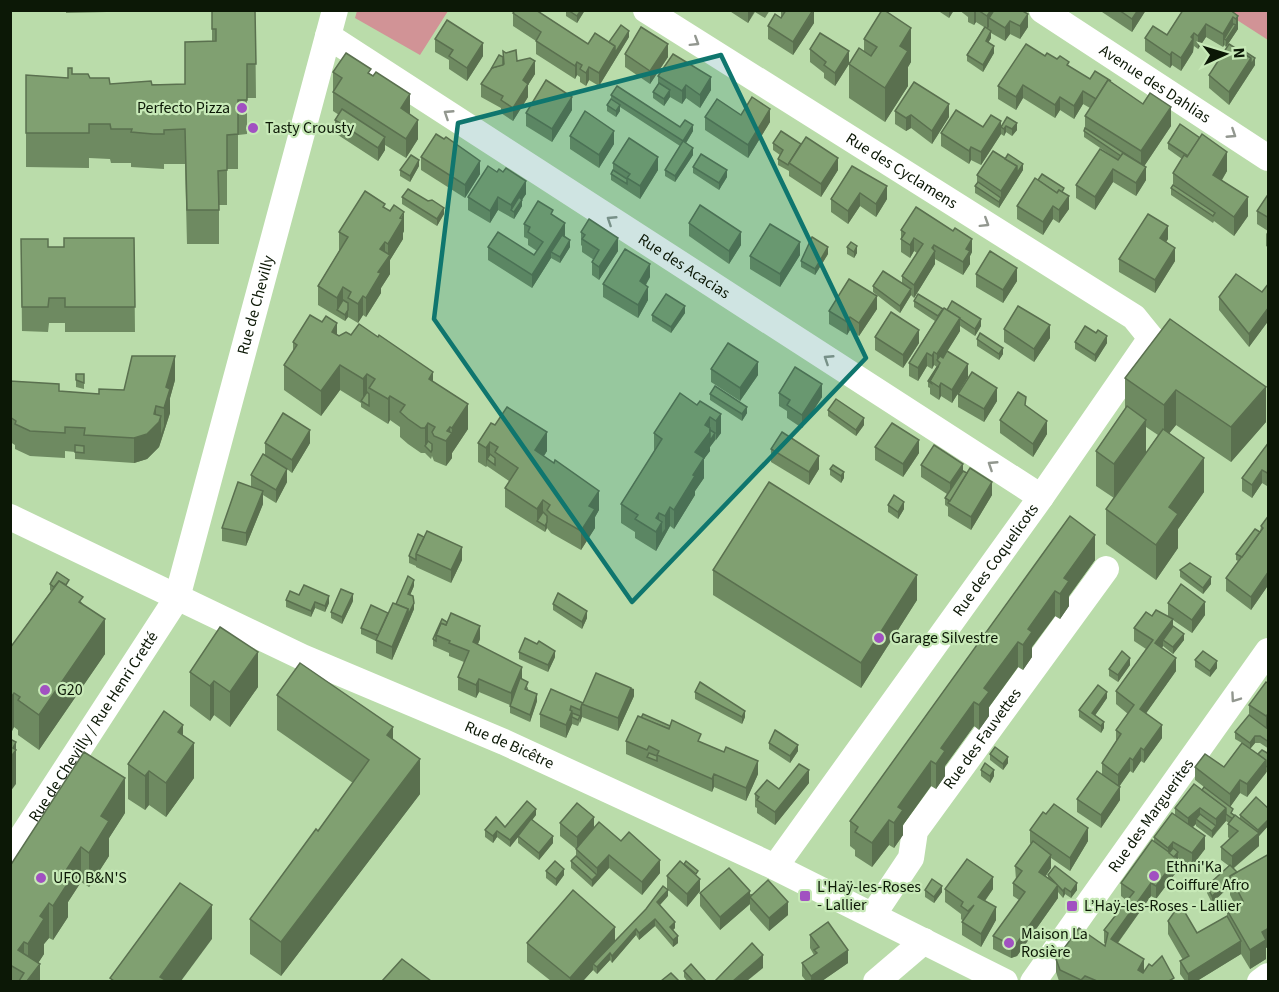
<svg xmlns="http://www.w3.org/2000/svg" width="1279" height="992" viewBox="0 0 1279 992" font-family="'Source Sans 3',sans-serif">
	<style>
		.green { fill: #d19396 }
		.lines { fill: none; stroke-linecap: round; stroke-linejoin: round }
		.minor { stroke: #fff; stroke-width: 26 }
		.wall { fill: #6e8a61; fill-rule: evenodd }
		.shaded-wall { fill: #5a704f }
		.building { fill: #80a071; stroke: #5a704f; stroke-width: 1.5 }
		.oneway { stroke: #92978f }
		.marked { fill: #0f766e; fill-opacity: 0.2; stroke: #0f766e; stroke-width: 4.5; stroke-linejoin: round }
		.poi-dot { fill: #a151c1; stroke: #c7e9b7; stroke-width: 2 }
		.labels { text-anchor: middle; dominant-baseline: central; stroke-width: 4.5; stroke-linejoin: round; paint-order: stroke }
		.street-label { font-size: 16px; fill: #0c1806; stroke: #c7e9b7 }
		.poi-label { font-size: 16px; fill: #0c1806; stroke: #c7e9b7; text-anchor: start }
	</style>
	<rect width="100%" height="100%" fill="#badcaa"/>
	<g class="green">
		<path d="M 357,11 L 357,10 L 448,11 L 420,55 L 355,18 Z"/>
		<path d="M 1223,11 L 1268,11 L 1268,40 Z"/>
	</g>
	<g class="lines">
		<g class="minor">
			<path id="s1" d="M 646,10 L 1134,317 L 1151,338"/>
			<path id="s2" d="M 1042,10 L 1268,158"/>
			<path id="s3" d="M 328,36 L 1041,497"/>
			<path id="s4" d="M 10,517 L 302,657 L 504,742 L 775,867 L 1005,982"/>
			<path id="s5" d="M 10,855 L 177,598 L 335,10"/>
			<path id="s6" d="M 775,867 L 1041,497 L 1151,338"/>
			<path id="s7" d="M 873,915 L 911,858 L 915,831 L 1106,569"/>
			<path d="M 876,982 L 924,941"/>
			<path id="s8" d="M 1033,982 L 1268,651"/>
			<path d="M 1260,982 L 1268,976"/>
		</g>
	</g>
	<g class="wall">
		<path d="M 66,10 L 108,10 L 107,12 L 66,13 Z"/>
		<path d="M 212,10 L 276,10 L 255,11 L 256,98 L 247,98 L 247,134 L 238,135 L 238,169 L 227,169 L 227,205 L 219,205 L 219,244 L 187,244 L 185,164 L 164,164 L 164,169 L 131,167 L 131,163 L 111,163 L 110,159 L 89,158 L 89,168 L 26,167 L 26,75 L 68,78 L 72,74 L 110,84 L 185,84 L 212,41 Z"/>
		<path d="M 566,10 L 585,10 L 577,23 L 566,16 Z"/>
		<path d="M 728,10 L 770,10 L 765,18 L 755,12 L 748,23 Z"/>
		<path d="M 781,10 L 814,10 L 814,23 L 793,55 L 768,39 L 768,26 L 781,18 Z"/>
		<path d="M 937,10 L 954,10 L 949,18 Z"/>
		<path d="M 959,10 L 1021,10 L 1028,27 L 1020,39 L 1010,34 L 1005,41 L 991,33 L 991,38 L 988,42 L 994,53 L 983,72 L 967,61 L 967,55 L 984,27 L 976,22 L 974,25 L 968,22 L 968,17 Z"/>
		<path d="M 1099,10 L 1146,10 L 1132,32 Z"/>
		<path d="M 1183,10 L 1238,16 L 1238,29 L 1226,47 L 1224,45 L 1223,47 L 1206,37 L 1198,49 L 1194,46 L 1193,52 L 1181,71 L 1172,65 L 1170,68 L 1145,51 L 1145,38 L 1167,35 Z"/>
		<path d="M 513,13 L 588,44 L 609,42 L 629,37 L 599,86 L 589,80 L 586,86 L 580,82 L 580,77 L 577,75 L 575,79 L 536,54 L 536,41 L 513,26 Z"/>
		<path d="M 435,39 L 483,56 L 467,81 L 449,69 L 449,60 L 435,52 Z"/>
		<path d="M 864,39 L 911,62 L 908,67 L 908,86 L 885,122 L 849,98 L 849,64 L 835,86 L 824,78 L 824,73 L 810,62 L 810,49 L 849,63 L 864,51 Z"/>
		<path d="M 503,51 L 535,74 L 528,85 L 528,97 L 513,121 L 501,113 L 501,108 L 481,97 L 481,84 L 503,57 Z"/>
		<path d="M 625,54 L 668,57 L 650,84 L 625,67 Z"/>
		<path d="M 1045,56 L 1069,67 L 1090,79 L 1111,82 L 1171,126 L 1144,166 L 1146,180 L 1136,196 L 1113,182 L 1095,210 L 1076,198 L 1076,185 L 1118,160 L 1084,137 L 1084,131 L 1085,128 L 1085,116 L 1090,108 L 1083,104 L 1074,119 L 1060,110 L 1055,118 L 1023,98 L 1016,110 L 998,99 L 998,86 Z"/>
		<path d="M 1255,65 L 1229,105 L 1209,88 L 1209,75 Z"/>
		<path d="M 333,72 L 371,74 L 410,113 L 409,114 L 418,139 L 406,158 L 385,145 L 385,150 L 378,161 L 335,133 L 335,120 L 339,115 L 333,111 Z"/>
		<path d="M 658,76 L 711,90 L 700,108 L 686,98 L 682,104 L 670,97 L 664,106 L 653,98 L 653,92 L 658,84 Z"/>
		<path d="M 611,95 L 680,127 L 693,131 L 686,143 L 693,155 L 675,182 L 665,176 L 665,170 L 680,146 L 620,107 L 620,111 L 616,117 L 607,111 L 607,105 L 611,99 Z"/>
		<path d="M 1269,95 L 1269,113 L 1267,111 L 1267,98 Z"/>
		<path d="M 572,110 L 552,142 L 526,126 L 526,113 Z"/>
		<path d="M 895,111 L 949,117 L 932,144 L 911,128 L 906,131 L 895,124 Z"/>
		<path d="M 741,115 L 770,122 L 748,158 L 705,130 L 705,117 Z"/>
		<path d="M 1007,117 L 1017,130 L 1012,136 L 1006,132 L 1004,136 L 1001,134 L 981,165 L 971,160 L 969,164 L 941,146 L 941,133 L 983,127 L 1001,127 Z"/>
		<path d="M 570,136 L 614,144 L 599,168 L 570,149 Z"/>
		<path d="M 773,143 L 838,170 L 821,197 L 789,176 L 789,171 L 778,165 L 778,159 L 780,155 L 773,150 Z"/>
		<path d="M 1168,143 L 1227,171 L 1222,180 L 1248,216 L 1234,236 L 1214,221 L 1213,223 L 1171,195 L 1171,188 L 1173,185 L 1173,173 L 1182,159 L 1168,149 Z"/>
		<path d="M 421,157 L 480,174 L 465,198 L 421,170 Z"/>
		<path d="M 613,163 L 658,170 L 640,199 L 611,180 L 611,174 L 613,170 Z"/>
		<path d="M 419,166 L 410,182 L 400,176 L 400,170 Z"/>
		<path d="M 852,166 L 887,199 L 876,217 L 860,206 L 848,224 L 831,212 L 831,199 Z"/>
		<path d="M 693,167 L 727,177 L 719,190 L 693,173 Z"/>
		<path d="M 1023,170 L 999,208 L 975,193 L 975,186 L 977,183 L 977,175 Z"/>
		<path d="M 1064,193 L 1069,209 L 1059,223 L 1053,219 L 1043,235 L 1017,219 L 1017,206 Z"/>
		<path d="M 1269,193 L 1269,248 L 1266,246 L 1266,234 L 1268,231 L 1257,224 L 1257,211 Z"/>
		<path d="M 526,194 L 522,199 L 522,206 L 514,219 L 498,210 L 490,223 L 468,210 L 468,197 Z"/>
		<path d="M 402,197 L 444,214 L 437,226 L 402,204 Z"/>
		<path d="M 385,208 L 404,231 L 403,233 L 403,239 L 390,260 L 390,274 L 381,288 L 381,293 L 366,317 L 363,315 L 358,323 L 348,317 L 345,321 L 318,305 L 318,286 L 339,251 L 339,232 Z"/>
		<path d="M 553,215 L 565,236 L 570,247 L 560,263 L 551,258 L 532,288 L 488,260 L 488,247 L 534,255 L 537,251 L 528,245 L 528,239 L 524,237 L 524,224 Z"/>
		<path d="M 689,223 L 741,245 L 729,264 L 689,236 Z"/>
		<path d="M 901,230 L 972,252 L 970,256 L 970,264 L 963,275 L 935,259 L 935,264 L 914,298 L 911,295 L 900,313 L 873,292 L 873,286 L 902,283 L 902,276 L 917,253 L 914,251 L 910,258 L 901,252 Z"/>
		<path d="M 581,232 L 618,251 L 599,280 L 592,275 L 592,262 L 594,260 L 582,252 L 582,246 L 581,245 Z"/>
		<path d="M 134,238 L 135,332 L 65,332 L 65,323 L 49,323 L 48,332 L 22,331 L 21,239 L 48,247 L 64,247 Z"/>
		<path d="M 1168,239 L 1166,242 L 1175,261 L 1155,293 L 1119,272 L 1119,259 Z"/>
		<path d="M 847,247 L 857,253 L 854,258 L 847,254 Z"/>
		<path d="M 828,254 L 815,275 L 801,267 L 801,261 Z"/>
		<path d="M 800,255 L 780,287 L 750,269 L 750,256 Z"/>
		<path d="M 976,274 L 1017,281 L 1003,303 L 976,287 Z"/>
		<path d="M 650,277 L 646,285 L 648,300 L 638,318 L 603,297 L 603,284 Z"/>
		<path d="M 1269,283 L 1269,320 L 1249,347 L 1219,310 L 1219,297 L 1262,292 Z"/>
		<path d="M 914,301 L 943,309 L 981,326 L 975,336 L 960,326 L 960,331 L 947,351 L 968,377 L 952,403 L 941,396 L 939,400 L 930,394 L 930,388 L 928,387 L 928,381 L 937,367 L 934,365 L 932,369 L 927,366 L 918,381 L 909,376 L 909,363 L 935,321 L 914,307 Z"/>
		<path d="M 877,309 L 859,336 L 850,330 L 847,335 L 829,324 L 829,311 Z"/>
		<path d="M 685,313 L 671,333 L 652,321 L 652,315 Z"/>
		<path d="M 1170,319 L 1266,422 L 1231,462 L 1176,425 L 1169,433 L 1204,492 L 1178,529 L 1178,548 L 1156,580 L 1106,544 L 1106,509 L 1114,498 L 1096,486 L 1096,451 L 1125,409 L 1125,378 ZM 1146,427 L 1158,435 L 1146,453 Z"/>
		<path d="M 1004,329 L 1050,338 L 1034,362 L 1004,342 Z"/>
		<path d="M 337,335 L 433,382 L 468,429 L 452,453 L 452,458 L 446,466 L 434,461 L 432,456 L 431,459 L 425,453 L 421,453 L 408,444 L 400,437 L 400,427 L 390,420 L 388,424 L 361,407 L 361,403 L 340,390 L 321,416 L 284,390 L 284,365 L 293,351 L 293,342 Z"/>
		<path d="M 875,337 L 919,343 L 903,368 L 875,350 Z"/>
		<path d="M 977,339 L 1003,354 L 999,360 L 977,346 Z"/>
		<path d="M 1075,342 L 1107,343 L 1095,362 L 1075,349 Z"/>
		<path d="M 711,369 L 758,375 L 740,401 L 711,382 Z"/>
		<path d="M 76,374 L 84,374 L 84,389 L 76,387 Z"/>
		<path d="M 175,380 L 170,398 L 170,413 L 161,441 L 159,447 L 147,459 L 134,463 L 75,459 L 75,452 L 65,451 L 65,458 L 30,456 L 15,449 L 15,445 L 10,442 L 10,381 L 59,391 L 99,394 L 124,390 Z"/>
		<path d="M 779,393 L 822,397 L 802,428 L 787,418 L 787,411 L 779,406 Z"/>
		<path d="M 710,394 L 747,413 L 742,421 L 710,400 Z"/>
		<path d="M 958,394 L 997,401 L 984,422 L 958,407 Z"/>
		<path d="M 697,405 L 721,414 L 721,433 L 710,447 L 710,451 L 704,459 L 704,478 L 695,491 L 695,495 L 674,529 L 670,526 L 656,551 L 635,538 L 635,532 L 621,523 L 621,504 L 654,452 L 654,433 Z"/>
		<path d="M 828,410 L 864,425 L 856,436 L 828,416 Z"/>
		<path d="M 1000,420 L 1047,434 L 1033,457 L 1000,433 Z"/>
		<path d="M 491,423 L 547,451 L 544,456 L 599,510 L 595,517 L 595,528 L 581,550 L 551,533 L 547,528 L 545,532 L 505,507 L 505,488 L 509,481 L 487,466 L 486,467 L 478,462 L 478,443 Z"/>
		<path d="M 1269,442 L 1269,510 L 1267,509 L 1267,486 L 1262,483 L 1252,498 L 1242,491 L 1242,478 Z"/>
		<path d="M 265,443 L 310,443 L 292,473 L 287,469 L 287,482 L 276,503 L 263,495 L 263,504 L 246,546 L 222,541 L 222,528 L 251,487 L 251,475 L 265,455 Z"/>
		<path d="M 875,447 L 919,453 L 903,477 L 875,460 Z"/>
		<path d="M 771,449 L 819,469 L 809,485 L 771,462 Z"/>
		<path d="M 921,465 L 963,471 L 992,495 L 971,530 L 948,516 L 948,507 L 945,505 L 945,498 L 947,494 L 921,477 Z"/>
		<path d="M 830,469 L 844,478 L 841,483 L 830,475 Z"/>
		<path d="M 888,505 L 904,509 L 898,519 L 888,512 Z"/>
		<path d="M 1269,515 L 1269,584 L 1251,610 L 1226,591 L 1226,578 L 1238,561 L 1236,560 L 1236,554 L 1260,532 L 1261,526 Z"/>
		<path d="M 1070,516 L 1095,560 L 1069,596 L 1069,606 L 1060,619 L 1055,616 L 1032,647 L 1032,657 L 1023,670 L 1018,667 L 989,707 L 989,716 L 979,730 L 974,726 L 945,766 L 945,776 L 936,789 L 931,786 L 903,825 L 903,835 L 894,848 L 889,845 L 872,867 L 855,856 L 855,850 L 850,846 L 850,821 Z"/>
		<path d="M 424,537 L 462,560 L 451,583 L 416,567 L 416,566 L 409,563 L 409,556 Z"/>
		<path d="M 713,570 L 917,600 L 861,688 L 713,595 Z"/>
		<path d="M 1180,570 L 1211,584 L 1203,594 L 1180,577 Z"/>
		<path d="M 50,584 L 69,587 L 83,604 L 105,654 L 39,750 L 18,735 L 18,730 L 14,727 L 12,731 L 10,730 L 10,648 L 51,591 L 50,590 Z"/>
		<path d="M 414,586 L 410,595 L 414,609 L 392,660 L 376,653 L 376,641 L 361,634 L 361,628 L 388,613 L 396,604 Z"/>
		<path d="M 299,595 L 329,603 L 325,612 L 315,608 L 311,617 L 286,607 L 286,600 Z"/>
		<path d="M 353,601 L 342,624 L 331,618 L 331,612 Z"/>
		<path d="M 1168,603 L 1205,615 L 1192,633 L 1173,620 L 1173,626 L 1184,640 L 1173,654 L 1163,646 L 1162,648 L 1176,671 L 1146,713 L 1162,738 L 1144,763 L 1141,761 L 1133,773 L 1130,771 L 1119,787 L 1120,800 L 1101,828 L 1077,812 L 1077,799 L 1102,774 L 1102,763 L 1116,742 L 1116,730 L 1128,714 L 1116,704 L 1116,691 L 1146,649 L 1134,641 L 1134,628 L 1152,616 L 1171,618 L 1168,616 Z"/>
		<path d="M 553,604 L 587,618 L 582,629 L 553,610 Z"/>
		<path d="M 442,619 L 480,639 L 478,644 L 522,679 L 528,688 L 528,690 L 537,701 L 530,722 L 510,713 L 510,705 L 479,692 L 476,698 L 458,690 L 458,677 L 464,662 L 449,656 L 449,653 L 433,646 L 433,639 Z"/>
		<path d="M 519,652 L 555,657 L 548,672 L 519,659 Z"/>
		<path d="M 1195,660 L 1217,668 L 1210,677 L 1195,667 Z"/>
		<path d="M 1130,665 L 1118,682 L 1109,676 L 1109,669 Z"/>
		<path d="M 190,672 L 258,687 L 230,727 L 214,715 L 210,721 L 190,706 Z"/>
		<path d="M 1269,684 L 1269,726 L 1267,728 L 1269,730 L 1269,749 L 1260,743 L 1255,743 L 1250,749 L 1258,754 L 1269,754 L 1269,774 L 1266,772 L 1247,797 L 1240,793 L 1230,807 L 1195,780 L 1195,767 L 1224,767 L 1242,743 L 1235,739 L 1235,732 L 1249,715 L 1249,705 Z"/>
		<path d="M 695,692 L 745,717 L 742,724 L 695,699 Z"/>
		<path d="M 277,695 L 420,794 L 281,976 L 250,954 L 250,919 L 318,831 L 353,783 L 277,730 Z"/>
		<path d="M 634,696 L 618,731 L 582,717 L 578,726 L 572,724 L 566,738 L 540,727 L 540,714 L 583,703 Z"/>
		<path d="M 1107,698 L 1095,715 L 1104,728 L 1101,733 L 1079,717 L 1079,710 Z"/>
		<path d="M 183,736 L 194,778 L 166,817 L 149,805 L 145,810 L 128,799 L 128,764 Z"/>
		<path d="M 626,741 L 701,742 L 758,774 L 746,801 L 714,787 L 712,792 L 626,754 Z"/>
		<path d="M 769,743 L 798,751 L 790,763 L 769,749 Z"/>
		<path d="M 990,754 L 1008,763 L 1003,770 L 990,760 Z"/>
		<path d="M 981,770 L 994,776 L 990,783 L 981,776 Z"/>
		<path d="M 809,783 L 775,825 L 757,813 L 757,808 L 755,807 L 755,794 Z"/>
		<path d="M 1194,784 L 1240,819 L 1240,815 L 1269,809 L 1269,825 L 1259,836 L 1259,846 L 1234,868 L 1266,948 L 1266,959 L 1250,969 L 1241,954 L 1197,981 L 1185,981 L 1180,974 L 1180,961 L 1183,960 L 1168,934 L 1168,921 L 1197,933 L 1227,916 L 1227,910 L 1235,905 L 1230,895 L 1230,886 L 1212,903 L 1207,893 L 1207,886 L 1229,866 L 1221,860 L 1221,847 L 1230,839 L 1228,837 L 1228,824 L 1229,823 L 1226,821 L 1212,838 L 1196,826 L 1196,824 L 1193,827 L 1205,849 L 1192,866 L 1178,858 L 1177,860 L 1177,871 L 1156,899 L 1151,896 L 1118,943 L 1144,972 L 1143,973 L 1174,981 L 1059,981 L 1056,972 L 1056,959 L 1105,946 L 1106,944 L 1104,943 L 1104,930 L 1127,901 L 1121,896 L 1121,883 L 1154,842 L 1154,837 L 1175,815 L 1175,808 Z"/>
		<path d="M 125,813 L 109,838 L 109,856 L 89,887 L 81,882 L 68,902 L 68,917 L 53,940 L 49,938 L 44,944 L 44,954 L 38,963 L 40,981 L 10,981 L 10,866 Z"/>
		<path d="M 536,815 L 532,820 L 553,843 L 539,860 L 518,843 L 518,837 L 510,847 L 497,837 L 493,843 L 485,837 L 485,830 L 505,827 Z"/>
		<path d="M 560,823 L 594,828 L 621,841 L 660,873 L 642,895 L 609,868 L 592,887 L 571,868 L 571,861 L 576,856 L 576,849 L 560,836 Z"/>
		<path d="M 1030,830 L 1088,841 L 1070,871 L 1051,858 L 1051,868 L 1046,876 L 1048,878 L 1048,875 L 1077,890 L 1071,898 L 1065,894 L 1063,898 L 1058,892 L 1058,898 L 1017,956 L 1011,958 L 993,949 L 993,936 L 1019,900 L 1013,896 L 1013,883 L 1016,880 L 1015,866 L 1031,844 L 1030,843 Z"/>
		<path d="M 546,871 L 564,875 L 556,886 L 546,878 Z"/>
		<path d="M 667,876 L 698,877 L 700,891 L 687,907 L 667,889 Z"/>
		<path d="M 945,889 L 993,889 L 985,901 L 996,920 L 981,947 L 962,935 L 962,922 L 963,921 L 961,919 L 961,914 L 945,902 Z"/>
		<path d="M 925,890 L 942,892 L 934,903 L 925,897 Z"/>
		<path d="M 700,893 L 752,894 L 788,915 L 769,931 L 750,910 L 750,904 L 720,930 L 700,906 Z"/>
		<path d="M 668,896 L 660,905 L 675,928 L 673,930 L 678,943 L 673,947 L 655,926 L 639,940 L 636,935 L 612,963 L 610,960 L 597,974 L 593,970 L 583,981 L 551,981 L 527,962 L 527,943 L 615,941 Z"/>
		<path d="M 810,935 L 848,963 L 822,981 L 806,981 L 802,976 L 802,963 L 814,955 L 810,948 Z"/>
		<path d="M 684,971 L 706,981 L 687,981 L 684,977 Z"/>
	</g>
	<g class="shaded-wall">
		<path d="M 581,10 L 585,10 L 577,23 L 577,16 Z"/>
		<path d="M 748,10 L 755,10 L 748,23 Z"/>
		<path d="M 814,10 L 814,23 L 793,55 L 793,42 Z"/>
		<path d="M 949,10 L 954,10 L 949,18 Z"/>
		<path d="M 975,10 L 976,10 L 976,22 L 974,25 L 974,12 Z"/>
		<path d="M 991,10 L 998,10 L 989,18 L 989,27 L 987,29 L 987,16 Z"/>
		<path d="M 1138,10 L 1146,10 L 1132,32 L 1132,19 Z"/>
		<path d="M 1028,14 L 1028,27 L 1020,39 L 1020,26 Z"/>
		<path d="M 1238,16 L 1238,29 L 1226,47 L 1226,40 L 1224,39 L 1224,45 L 1223,47 L 1223,34 L 1233,17 L 1233,30 L 1236,25 L 1236,19 Z"/>
		<path d="M 1010,21 L 1010,34 L 1005,41 L 1005,28 Z"/>
		<path d="M 1206,24 L 1206,37 L 1198,49 L 1198,36 Z"/>
		<path d="M 911,28 L 911,62 L 908,67 L 908,86 L 885,122 L 885,88 L 900,46 Z"/>
		<path d="M 629,31 L 629,37 L 599,86 L 599,73 L 615,46 Z"/>
		<path d="M 991,31 L 991,38 L 986,47 L 986,41 Z"/>
		<path d="M 1194,33 L 1193,52 L 1181,71 L 1181,58 Z"/>
		<path d="M 483,43 L 483,56 L 467,81 L 467,68 Z"/>
		<path d="M 668,44 L 668,57 L 650,84 L 650,71 Z"/>
		<path d="M 994,46 L 994,53 L 983,72 L 983,65 Z"/>
		<path d="M 849,51 L 849,64 L 835,86 L 835,73 Z"/>
		<path d="M 1172,52 L 1172,65 L 1170,68 L 1170,55 Z"/>
		<path d="M 1251,58 L 1255,58 L 1255,65 L 1229,105 L 1229,92 Z"/>
		<path d="M 535,61 L 535,74 L 528,85 L 528,97 L 513,121 L 513,108 L 523,80 Z"/>
		<path d="M 577,62 L 577,75 L 575,79 L 575,66 Z"/>
		<path d="M 589,67 L 589,80 L 586,86 L 586,73 Z"/>
		<path d="M 711,77 L 711,90 L 700,108 L 700,95 Z"/>
		<path d="M 686,85 L 686,98 L 682,104 L 682,91 Z"/>
		<path d="M 1023,85 L 1023,98 L 1016,110 L 1016,97 Z"/>
		<path d="M 670,90 L 670,97 L 664,106 L 664,99 Z"/>
		<path d="M 1083,91 L 1083,104 L 1074,119 L 1074,106 Z"/>
		<path d="M 410,94 L 410,113 L 401,128 L 401,108 Z"/>
		<path d="M 572,97 L 572,110 L 552,142 L 552,129 Z"/>
		<path d="M 1060,97 L 1060,110 L 1055,118 L 1055,105 Z"/>
		<path d="M 949,104 L 949,117 L 932,144 L 932,131 Z"/>
		<path d="M 620,105 L 620,111 L 616,117 L 616,111 Z"/>
		<path d="M 1171,107 L 1171,126 L 1141,171 L 1141,151 Z"/>
		<path d="M 770,109 L 770,122 L 748,158 L 748,145 Z"/>
		<path d="M 911,115 L 911,128 L 906,131 L 906,118 Z"/>
		<path d="M 418,120 L 418,139 L 406,158 L 406,139 Z"/>
		<path d="M 1001,121 L 1001,134 L 981,165 L 981,152 Z"/>
		<path d="M 1017,123 L 1017,130 L 1012,136 L 1012,129 Z"/>
		<path d="M 693,125 L 693,131 L 683,148 L 683,141 Z"/>
		<path d="M 1006,126 L 1006,132 L 1004,136 L 1004,129 Z"/>
		<path d="M 614,131 L 614,144 L 599,168 L 599,155 Z"/>
		<path d="M 385,137 L 385,150 L 378,161 L 378,148 Z"/>
		<path d="M 971,147 L 971,160 L 969,164 L 969,151 Z"/>
		<path d="M 693,148 L 693,155 L 675,182 L 675,176 Z"/>
		<path d="M 1227,152 L 1227,171 L 1213,194 L 1213,175 Z"/>
		<path d="M 658,157 L 658,170 L 640,199 L 640,186 Z"/>
		<path d="M 838,158 L 838,170 L 821,197 L 821,184 Z"/>
		<path d="M 419,160 L 419,166 L 410,182 L 410,176 Z"/>
		<path d="M 480,161 L 480,174 L 465,198 L 465,185 Z"/>
		<path d="M 1023,164 L 1023,170 L 999,208 L 999,202 L 1001,198 L 1001,191 L 1017,166 Z"/>
		<path d="M 1146,167 L 1146,180 L 1136,196 L 1136,183 Z"/>
		<path d="M 1113,169 L 1113,182 L 1095,210 L 1095,197 Z"/>
		<path d="M 727,170 L 727,177 L 719,190 L 719,183 Z"/>
		<path d="M 526,181 L 526,194 L 514,212 L 511,210 L 511,218 L 511,205 Z"/>
		<path d="M 887,186 L 887,199 L 876,217 L 876,204 Z"/>
		<path d="M 860,193 L 860,206 L 848,224 L 848,211 Z"/>
		<path d="M 1069,196 L 1069,209 L 1059,223 L 1059,210 Z"/>
		<path d="M 498,197 L 498,210 L 490,223 L 490,211 Z"/>
		<path d="M 1248,197 L 1248,216 L 1234,236 L 1234,217 Z"/>
		<path d="M 522,200 L 522,206 L 514,219 L 514,212 Z"/>
		<path d="M 1053,206 L 1053,219 L 1043,235 L 1043,222 Z"/>
		<path d="M 444,208 L 444,214 L 437,226 L 437,219 Z"/>
		<path d="M 404,212 L 404,231 L 403,233 L 403,239 L 390,260 L 390,274 L 381,288 L 381,293 L 366,317 L 366,298 L 378,272 L 388,258 L 388,244 Z"/>
		<path d="M 565,223 L 565,236 L 554,253 L 551,252 L 551,258 L 532,288 L 532,275 Z"/>
		<path d="M 1168,226 L 1168,239 L 1160,251 L 1160,238 Z"/>
		<path d="M 741,232 L 741,245 L 729,264 L 729,251 Z"/>
		<path d="M 618,238 L 618,251 L 599,280 L 599,267 Z"/>
		<path d="M 914,238 L 914,251 L 910,258 L 910,245 Z"/>
		<path d="M 972,239 L 972,252 L 970,256 L 970,264 L 963,275 L 963,262 L 966,249 Z"/>
		<path d="M 570,240 L 570,247 L 560,263 L 560,257 Z"/>
		<path d="M 385,242 L 385,261 L 380,249 Z"/>
		<path d="M 800,242 L 800,255 L 780,287 L 780,274 Z"/>
		<path d="M 934,245 L 934,253 L 935,251 L 935,264 L 914,298 L 914,285 Z"/>
		<path d="M 857,246 L 857,253 L 854,258 L 854,252 Z"/>
		<path d="M 828,247 L 828,254 L 815,275 L 815,269 Z"/>
		<path d="M 1175,248 L 1175,261 L 1155,293 L 1155,280 Z"/>
		<path d="M 650,264 L 650,277 L 640,294 L 640,281 Z"/>
		<path d="M 1017,268 L 1017,281 L 1003,303 L 1003,290 Z"/>
		<path d="M 343,287 L 343,306 L 337,310 L 337,298 Z"/>
		<path d="M 648,287 L 648,300 L 638,318 L 638,305 Z"/>
		<path d="M 911,289 L 911,295 L 900,313 L 900,306 Z"/>
		<path d="M 363,296 L 363,315 L 358,323 L 358,304 Z"/>
		<path d="M 877,296 L 877,309 L 859,336 L 859,323 Z"/>
		<path d="M 685,306 L 685,313 L 671,333 L 671,327 Z"/>
		<path d="M 1269,307 L 1269,320 L 1249,347 L 1249,334 Z"/>
		<path d="M 348,310 L 348,317 L 345,321 L 345,315 Z"/>
		<path d="M 850,317 L 850,330 L 847,335 L 847,322 Z"/>
		<path d="M 960,318 L 960,331 L 940,363 L 937,361 L 937,354 Z"/>
		<path d="M 981,319 L 981,326 L 975,336 L 975,329 Z"/>
		<path d="M 337,323 L 337,348 L 332,332 Z"/>
		<path d="M 1050,325 L 1050,338 L 1034,362 L 1034,349 Z"/>
		<path d="M 919,330 L 919,343 L 903,368 L 903,355 Z"/>
		<path d="M 1107,336 L 1107,343 L 1095,362 L 1095,355 Z"/>
		<path d="M 1003,348 L 1003,354 L 999,360 L 999,354 Z"/>
		<path d="M 934,352 L 934,365 L 932,369 L 932,356 Z"/>
		<path d="M 927,353 L 927,366 L 918,381 L 918,368 Z"/>
		<path d="M 175,356 L 175,380 L 170,398 L 170,413 L 161,441 L 159,447 L 147,459 L 134,463 L 134,438 L 154,414 L 156,406 L 156,424 L 161,416 L 161,434 L 164,426 L 164,408 L 166,387 Z"/>
		<path d="M 758,362 L 758,375 L 740,401 L 740,388 Z"/>
		<path d="M 968,364 L 968,377 L 952,403 L 952,390 Z"/>
		<path d="M 340,365 L 340,390 L 321,416 L 321,391 Z"/>
		<path d="M 433,372 L 433,396 L 429,379 Z"/>
		<path d="M 367,374 L 367,398 L 363,402 L 363,379 Z"/>
		<path d="M 941,383 L 941,396 L 939,400 L 939,387 Z"/>
		<path d="M 822,384 L 822,397 L 802,428 L 802,415 Z"/>
		<path d="M 1266,387 L 1266,422 L 1231,462 L 1231,427 Z"/>
		<path d="M 997,388 L 997,401 L 984,422 L 984,409 Z"/>
		<path d="M 1176,390 L 1176,425 L 1164,440 L 1164,405 Z"/>
		<path d="M 390,396 L 390,420 L 388,424 L 388,399 Z"/>
		<path d="M 468,404 L 468,429 L 452,453 L 452,428 Z"/>
		<path d="M 747,407 L 747,413 L 742,421 L 742,414 Z"/>
		<path d="M 721,414 L 721,433 L 716,440 L 716,421 Z"/>
		<path d="M 710,417 L 710,441 L 715,433 L 715,440 L 710,447 L 710,451 L 704,459 L 704,478 L 695,491 L 695,495 L 674,529 L 674,510 L 705,425 Z"/>
		<path d="M 864,418 L 864,425 L 856,436 L 856,430 Z"/>
		<path d="M 1146,420 L 1146,454 L 1114,499 L 1114,464 Z"/>
		<path d="M 1047,421 L 1047,434 L 1033,457 L 1033,444 Z"/>
		<path d="M 428,423 L 428,448 L 425,446 L 425,453 L 425,428 Z"/>
		<path d="M 450,427 L 450,436 L 452,433 L 452,458 L 446,466 L 446,441 L 447,431 Z"/>
		<path d="M 310,430 L 310,443 L 292,473 L 292,460 Z"/>
		<path d="M 547,432 L 547,451 L 535,469 L 535,450 Z"/>
		<path d="M 919,440 L 919,453 L 903,477 L 903,464 Z"/>
		<path d="M 490,442 L 490,461 L 487,459 L 486,467 L 486,448 Z"/>
		<path d="M 819,456 L 819,469 L 809,485 L 809,472 Z"/>
		<path d="M 1204,458 L 1204,492 L 1178,529 L 1178,548 L 1156,580 L 1156,545 L 1169,507 Z"/>
		<path d="M 963,464 L 963,477 L 950,496 L 950,483 Z"/>
		<path d="M 287,469 L 287,482 L 276,503 L 276,490 Z"/>
		<path d="M 1262,470 L 1262,483 L 1252,498 L 1252,485 Z"/>
		<path d="M 844,472 L 844,478 L 841,483 L 841,476 Z"/>
		<path d="M 992,482 L 992,495 L 971,530 L 971,517 Z"/>
		<path d="M 263,491 L 263,504 L 246,546 L 246,533 Z"/>
		<path d="M 599,491 L 599,510 L 595,517 L 595,528 L 581,550 L 581,531 L 589,506 Z"/>
		<path d="M 543,500 L 543,519 L 537,521 L 537,528 L 537,509 Z"/>
		<path d="M 904,502 L 904,509 L 898,519 L 898,512 Z"/>
		<path d="M 670,507 L 670,526 L 665,535 L 665,516 Z"/>
		<path d="M 659,513 L 659,526 L 662,522 L 662,533 L 665,529 L 665,535 L 656,551 L 656,518 Z"/>
		<path d="M 547,522 L 547,528 L 545,532 L 545,526 Z"/>
		<path d="M 1095,535 L 1095,560 L 1069,596 L 1069,606 L 1060,619 L 1060,594 L 1064,578 Z"/>
		<path d="M 462,547 L 462,560 L 451,583 L 451,570 Z"/>
		<path d="M 1269,571 L 1269,584 L 1251,610 L 1251,597 Z"/>
		<path d="M 917,575 L 917,600 L 861,688 L 861,663 Z"/>
		<path d="M 1211,577 L 1211,584 L 1203,594 L 1203,588 Z"/>
		<path d="M 414,580 L 414,586 L 408,600 L 408,594 Z"/>
		<path d="M 1055,591 L 1055,616 L 1032,647 L 1032,657 L 1023,670 L 1023,645 L 1028,629 Z"/>
		<path d="M 353,594 L 353,601 L 342,624 L 342,617 Z"/>
		<path d="M 329,596 L 329,603 L 325,612 L 325,606 Z"/>
		<path d="M 315,602 L 315,608 L 311,617 L 311,611 Z"/>
		<path d="M 1205,602 L 1205,615 L 1192,633 L 1192,620 Z"/>
		<path d="M 414,603 L 414,609 L 392,660 L 392,647 L 408,609 Z"/>
		<path d="M 587,611 L 587,618 L 582,629 L 582,622 Z"/>
		<path d="M 105,619 L 105,654 L 39,750 L 39,715 Z"/>
		<path d="M 1173,619 L 1173,632 L 1163,640 L 1163,646 L 1155,656 L 1155,643 Z"/>
		<path d="M 480,626 L 480,639 L 473,655 L 473,642 Z"/>
		<path d="M 1184,634 L 1184,640 L 1173,654 L 1173,647 Z"/>
		<path d="M 1018,642 L 1018,667 L 989,707 L 989,716 L 979,730 L 979,705 L 984,688 Z"/>
		<path d="M 555,651 L 555,657 L 548,672 L 548,665 Z"/>
		<path d="M 258,652 L 258,687 L 230,727 L 230,692 Z"/>
		<path d="M 1130,658 L 1130,665 L 1118,682 L 1118,675 Z"/>
		<path d="M 1176,658 L 1176,671 L 1140,722 L 1140,709 Z"/>
		<path d="M 1217,661 L 1217,668 L 1210,677 L 1210,671 Z"/>
		<path d="M 522,667 L 522,680 L 511,706 L 511,693 Z"/>
		<path d="M 479,679 L 479,692 L 476,698 L 476,685 Z"/>
		<path d="M 214,681 L 214,715 L 210,721 L 210,686 Z"/>
		<path d="M 631,688 L 634,689 L 634,696 L 618,731 L 618,718 Z"/>
		<path d="M 1107,692 L 1107,698 L 1092,720 L 1092,713 Z"/>
		<path d="M 14,693 L 14,727 L 12,731 L 12,696 Z"/>
		<path d="M 537,694 L 537,701 L 530,722 L 530,715 Z"/>
		<path d="M 974,702 L 974,726 L 945,766 L 945,776 L 936,789 L 936,764 L 941,748 Z"/>
		<path d="M 582,704 L 582,717 L 580,723 L 580,710 Z"/>
		<path d="M 571,706 L 571,714 L 572,711 L 572,724 L 566,738 L 566,725 Z"/>
		<path d="M 745,711 L 745,717 L 742,724 L 742,717 Z"/>
		<path d="M 1269,713 L 1269,726 L 1266,729 L 1266,716 Z"/>
		<path d="M 1104,722 L 1104,728 L 1101,733 L 1101,726 Z"/>
		<path d="M 183,725 L 183,759 L 194,743 L 194,778 L 166,817 L 166,783 L 178,732 Z"/>
		<path d="M 1162,725 L 1162,738 L 1144,763 L 1144,750 Z"/>
		<path d="M 393,727 L 393,762 L 387,735 Z"/>
		<path d="M 1255,736 L 1255,743 L 1250,749 L 1250,743 Z"/>
		<path d="M 16,742 L 16,784 L 10,792 L 10,758 L 13,748 Z"/>
		<path d="M 798,745 L 798,751 L 790,763 L 790,756 Z"/>
		<path d="M 1141,748 L 1141,761 L 1133,773 L 1133,760 Z"/>
		<path d="M 1008,757 L 1008,763 L 1003,770 L 1003,764 Z"/>
		<path d="M 1130,758 L 1130,771 L 1118,788 L 1118,775 Z"/>
		<path d="M 420,759 L 420,794 L 281,976 L 281,942 Z"/>
		<path d="M 1266,760 L 1266,773 L 1247,797 L 1247,784 Z"/>
		<path d="M 758,761 L 758,774 L 746,801 L 746,788 Z"/>
		<path d="M 931,761 L 931,786 L 903,825 L 903,835 L 894,848 L 894,823 L 898,807 Z"/>
		<path d="M 809,770 L 809,783 L 775,825 L 775,812 Z"/>
		<path d="M 994,770 L 994,776 L 990,783 L 990,776 Z"/>
		<path d="M 149,771 L 149,805 L 145,810 L 145,776 Z"/>
		<path d="M 714,774 L 714,787 L 712,792 L 712,779 Z"/>
		<path d="M 125,778 L 125,813 L 109,838 L 109,856 L 89,887 L 89,853 L 101,816 Z"/>
		<path d="M 1240,780 L 1240,793 L 1230,807 L 1230,794 Z"/>
		<path d="M 1120,787 L 1120,800 L 1101,828 L 1101,815 Z"/>
		<path d="M 1200,808 L 1200,821 L 1196,819 L 1196,824 L 1188,831 L 1188,818 Z"/>
		<path d="M 1226,808 L 1226,821 L 1216,832 L 1216,819 Z"/>
		<path d="M 536,809 L 536,815 L 510,847 L 510,840 Z"/>
		<path d="M 594,817 L 594,830 L 577,850 L 577,837 Z"/>
		<path d="M 1269,819 L 1269,825 L 1259,836 L 1259,846 L 1232,869 L 1232,856 L 1258,833 L 1258,830 Z"/>
		<path d="M 889,820 L 889,845 L 872,867 L 872,843 Z"/>
		<path d="M 1216,826 L 1216,832 L 1212,838 L 1212,831 Z"/>
		<path d="M 1088,828 L 1088,841 L 1070,871 L 1070,858 Z"/>
		<path d="M 497,831 L 497,837 L 493,843 L 493,836 Z"/>
		<path d="M 553,836 L 553,843 L 539,860 L 539,853 Z"/>
		<path d="M 1205,836 L 1205,849 L 1192,866 L 1192,853 Z"/>
		<path d="M 1173,842 L 1173,855 L 1168,858 L 1168,848 Z"/>
		<path d="M 81,847 L 81,882 L 68,902 L 68,917 L 53,940 L 53,906 L 61,878 Z"/>
		<path d="M 1178,852 L 1177,871 L 1156,899 L 1156,886 Z"/>
		<path d="M 609,855 L 609,868 L 592,887 L 592,880 L 597,875 L 597,868 Z"/>
		<path d="M 1051,855 L 1051,868 L 1039,885 L 1039,872 Z"/>
		<path d="M 660,860 L 660,873 L 642,895 L 642,882 Z"/>
		<path d="M 564,869 L 564,875 L 556,886 L 556,879 Z"/>
		<path d="M 993,877 L 993,889 L 978,910 L 978,897 Z"/>
		<path d="M 700,879 L 700,891 L 687,907 L 687,894 Z"/>
		<path d="M 1230,880 L 1230,886 L 1212,903 L 1212,896 Z"/>
		<path d="M 1077,883 L 1077,890 L 1071,898 L 1071,892 Z"/>
		<path d="M 1151,883 L 1151,896 L 1111,952 L 1111,939 Z"/>
		<path d="M 1058,885 L 1058,898 L 1017,956 L 1011,958 L 1011,945 Z"/>
		<path d="M 942,886 L 942,892 L 934,903 L 934,897 Z"/>
		<path d="M 1065,888 L 1065,894 L 1063,898 L 1063,891 Z"/>
		<path d="M 668,890 L 668,896 L 657,908 L 657,902 Z"/>
		<path d="M 750,891 L 750,904 L 720,930 L 720,917 Z"/>
		<path d="M 788,902 L 788,915 L 769,931 L 769,918 Z"/>
		<path d="M 49,903 L 49,938 L 44,944 L 44,954 L 28,979 L 28,944 L 40,916 Z"/>
		<path d="M 212,905 L 212,939 L 181,981 L 160,981 L 160,977 Z"/>
		<path d="M 996,907 L 996,920 L 981,947 L 981,934 Z"/>
		<path d="M 655,919 L 655,926 L 639,940 L 639,933 Z"/>
		<path d="M 675,922 L 675,928 L 670,933 L 670,927 Z"/>
		<path d="M 615,927 L 615,946 L 593,964 L 593,970 L 583,981 L 570,981 L 570,978 Z"/>
		<path d="M 1269,928 L 1269,947 L 1266,948 L 1266,959 L 1250,969 L 1250,950 L 1262,932 Z"/>
		<path d="M 636,929 L 636,935 L 612,963 L 612,956 Z"/>
		<path d="M 678,936 L 678,943 L 673,947 L 673,940 Z"/>
		<path d="M 1241,941 L 1241,954 L 1197,981 L 1188,981 L 1188,974 Z"/>
		<path d="M 24,942 L 24,973 L 18,950 Z"/>
		<path d="M 848,950 L 848,963 L 822,981 L 811,981 L 811,976 Z"/>
		<path d="M 610,953 L 610,960 L 597,974 L 597,967 Z"/>
		<path d="M 763,955 L 763,968 L 747,981 L 733,981 Z"/>
		<path d="M 1144,959 L 1144,972 L 1138,981 L 1138,970 Z"/>
		<path d="M 40,964 L 40,981 L 27,981 Z"/>
	</g>
	<g class="building">
		<path d="M 212,10 L 255,10 L 256,64 L 247,64 L 247,100 L 238,100 L 238,134 L 227,135 L 227,170 L 218,171 L 219,210 L 187,210 L 185,129 L 164,130 L 164,134 L 153,134 L 131,132 L 132,129 L 111,129 L 110,124 L 89,124 L 89,133 L 26,133 L 26,75 L 68,78 L 68,68 L 72,68 L 72,74 L 88,74 L 90,78 L 109,78 L 110,84 L 151,81 L 152,85 L 185,84 L 185,42 L 216,41 L 216,29 L 212,29 Z"/>
		<path d="M 515,10 L 536,10 L 588,44 L 595,33 L 615,46 L 599,73 L 589,67 L 586,73 L 580,69 L 582,65 L 577,62 L 575,66 L 536,41 L 541,32 L 513,13 Z"/>
		<path d="M 568,10 L 581,10 L 577,16 Z"/>
		<path d="M 786,10 L 813,10 L 793,42 L 768,26 L 775,14 L 781,18 Z"/>
		<path d="M 882,10 L 884,10 L 911,28 L 900,46 L 908,51 L 885,88 L 849,64 L 859,48 L 871,56 L 877,47 L 864,39 Z"/>
		<path d="M 978,10 L 991,10 L 987,16 Z"/>
		<path d="M 994,10 L 1021,10 L 1028,14 L 1020,26 L 1010,21 L 1005,28 L 989,18 Z"/>
		<path d="M 1119,10 L 1138,10 L 1132,19 Z"/>
		<path d="M 1183,10 L 1230,10 L 1238,16 L 1236,19 L 1233,17 L 1223,34 L 1206,24 L 1198,36 L 1194,33 L 1191,37 L 1193,39 L 1181,58 L 1172,52 L 1170,55 L 1145,38 L 1153,26 L 1167,35 Z"/>
		<path d="M 447,20 L 483,43 L 467,68 L 449,56 L 453,50 L 435,39 Z"/>
		<path d="M 1233,24 L 1236,25 L 1226,40 L 1224,39 Z"/>
		<path d="M 621,25 L 629,31 L 615,53 L 615,46 L 609,42 Z"/>
		<path d="M 641,27 L 668,44 L 650,71 L 625,54 Z"/>
		<path d="M 985,27 L 991,31 L 986,41 L 994,46 L 983,65 L 967,55 Z"/>
		<path d="M 820,33 L 849,51 L 835,73 L 824,65 L 826,62 L 810,49 Z"/>
		<path d="M 1026,44 L 1045,56 L 1047,53 L 1057,59 L 1060,56 L 1069,62 L 1067,65 L 1090,79 L 1095,71 L 1111,81 L 1108,80 L 1096,99 L 1083,91 L 1074,106 L 1060,97 L 1055,105 L 1023,85 L 1016,97 L 998,86 Z"/>
		<path d="M 1229,44 L 1251,58 L 1229,92 L 1209,75 Z"/>
		<path d="M 516,50 L 517,61 L 530,58 L 535,61 L 523,80 L 528,84 L 513,108 L 501,100 L 503,96 L 481,84 L 492,68 L 504,64 L 503,51 L 506,53 Z"/>
		<path d="M 1244,51 L 1255,58 L 1251,65 L 1251,58 L 1243,53 Z"/>
		<path d="M 346,53 L 371,69 L 368,73 L 373,76 L 376,72 L 410,94 L 401,108 L 418,120 L 406,139 L 333,92 L 342,78 L 333,72 Z"/>
		<path d="M 673,54 L 711,77 L 700,95 L 686,85 L 682,91 L 658,76 Z"/>
		<path d="M 499,55 L 503,57 L 503,65 L 492,68 L 491,69 Z"/>
		<path d="M 546,80 L 572,97 L 552,129 L 526,113 Z"/>
		<path d="M 1108,80 L 1143,104 L 1150,93 L 1171,107 L 1141,151 L 1085,116 Z"/>
		<path d="M 914,82 L 949,104 L 932,131 L 911,115 L 906,118 L 895,111 Z"/>
		<path d="M 659,83 L 670,90 L 664,99 L 653,92 Z"/>
		<path d="M 617,86 L 680,127 L 685,120 L 693,125 L 683,141 L 611,95 Z"/>
		<path d="M 752,97 L 770,109 L 748,145 L 705,117 L 717,99 L 741,115 Z"/>
		<path d="M 611,99 L 620,105 L 616,111 L 607,105 Z"/>
		<path d="M 342,109 L 385,137 L 378,148 L 335,120 Z"/>
		<path d="M 956,110 L 983,127 L 991,115 L 1001,121 L 981,152 L 971,147 L 969,151 L 941,133 Z"/>
		<path d="M 585,111 L 614,131 L 599,155 L 570,136 Z"/>
		<path d="M 1007,117 L 1017,123 L 1012,129 L 1006,126 L 1004,129 L 1001,127 Z"/>
		<path d="M 1180,124 L 1200,138 L 1188,156 L 1168,143 Z"/>
		<path d="M 1085,128 L 1141,164 L 1123,153 L 1121,156 L 1084,131 Z"/>
		<path d="M 781,131 L 801,144 L 789,163 L 788,165 L 778,159 L 783,150 L 773,143 Z"/>
		<path d="M 436,134 L 444,139 L 446,137 L 480,161 L 465,185 L 421,157 Z"/>
		<path d="M 1202,134 L 1227,152 L 1213,175 L 1248,197 L 1234,217 L 1173,173 L 1184,155 L 1187,157 Z"/>
		<path d="M 806,137 L 838,158 L 821,184 L 789,163 Z"/>
		<path d="M 629,138 L 658,157 L 640,186 L 627,178 L 630,174 L 613,163 Z"/>
		<path d="M 683,141 L 693,148 L 675,176 L 665,170 Z"/>
		<path d="M 1100,149 L 1118,160 L 1123,153 L 1146,167 L 1136,183 L 1113,169 L 1095,197 L 1076,185 Z"/>
		<path d="M 993,151 L 1017,166 L 1001,191 L 977,175 Z"/>
		<path d="M 701,154 L 727,170 L 719,183 L 693,167 Z"/>
		<path d="M 1008,154 L 1023,164 L 1017,173 L 1017,166 L 1005,159 Z"/>
		<path d="M 411,155 L 419,160 L 410,176 L 400,170 Z"/>
		<path d="M 488,166 L 497,172 L 499,169 L 503,172 L 506,168 L 526,181 L 511,205 L 498,197 L 490,211 L 468,197 Z"/>
		<path d="M 852,166 L 887,186 L 876,204 L 860,193 L 848,211 L 831,199 Z"/>
		<path d="M 613,170 L 627,179 L 627,184 L 611,174 Z"/>
		<path d="M 1042,174 L 1064,188 L 1062,192 L 1059,190 L 1057,193 L 1038,180 Z"/>
		<path d="M 1035,178 L 1057,193 L 1059,190 L 1069,196 L 1059,210 L 1053,206 L 1043,222 L 1017,206 Z"/>
		<path d="M 978,182 L 1001,198 L 999,202 L 975,186 Z"/>
		<path d="M 1173,185 L 1215,213 L 1213,216 L 1171,188 Z"/>
		<path d="M 408,189 L 428,201 L 432,200 L 444,208 L 437,219 L 402,197 Z"/>
		<path d="M 365,191 L 385,204 L 383,207 L 390,211 L 394,205 L 404,212 L 400,218 L 403,219 L 388,244 L 385,242 L 380,249 L 390,255 L 378,272 L 381,273 L 366,298 L 363,296 L 358,304 L 348,298 L 351,292 L 343,287 L 337,298 L 318,286 L 348,237 L 339,232 Z"/>
		<path d="M 1269,193 L 1269,218 L 1257,211 Z"/>
		<path d="M 519,197 L 522,200 L 514,212 L 511,210 Z"/>
		<path d="M 538,201 L 553,210 L 551,214 L 565,223 L 532,275 L 488,247 L 498,232 L 534,255 L 543,242 L 528,232 L 530,227 L 524,224 Z"/>
		<path d="M 700,205 L 741,232 L 729,251 L 689,223 Z"/>
		<path d="M 916,207 L 953,231 L 955,228 L 972,239 L 966,249 L 970,251 L 963,262 L 934,245 L 932,248 L 935,251 L 914,285 L 902,276 L 923,244 L 914,238 L 910,245 L 901,239 L 905,233 L 901,230 Z"/>
		<path d="M 1148,214 L 1168,226 L 1160,238 L 1175,248 L 1155,280 L 1119,259 Z"/>
		<path d="M 589,219 L 618,238 L 599,267 L 592,262 L 599,250 L 582,239 L 585,235 L 581,232 Z"/>
		<path d="M 770,224 L 800,242 L 780,274 L 750,256 Z"/>
		<path d="M 562,235 L 570,240 L 560,257 L 551,252 Z"/>
		<path d="M 812,237 L 828,247 L 815,269 L 801,261 Z"/>
		<path d="M 64,238 L 134,238 L 135,307 L 65,307 L 65,298 L 49,298 L 48,307 L 22,307 L 21,239 L 48,239 L 48,247 L 64,247 Z"/>
		<path d="M 851,242 L 857,246 L 854,252 L 847,247 Z"/>
		<path d="M 625,249 L 650,264 L 640,281 L 648,287 L 638,305 L 603,284 Z"/>
		<path d="M 990,251 L 1017,268 L 1003,290 L 976,274 Z"/>
		<path d="M 883,271 L 911,289 L 900,306 L 873,286 Z"/>
		<path d="M 1236,274 L 1262,292 L 1269,283 L 1269,307 L 1249,334 L 1219,297 Z"/>
		<path d="M 849,279 L 877,296 L 859,323 L 850,317 L 847,322 L 829,311 Z"/>
		<path d="M 666,294 L 685,306 L 671,327 L 652,315 Z"/>
		<path d="M 918,294 L 943,309 L 938,316 L 914,301 Z"/>
		<path d="M 343,300 L 348,303 L 348,310 L 345,315 L 337,310 Z"/>
		<path d="M 952,301 L 981,319 L 975,329 L 947,310 Z"/>
		<path d="M 1018,306 L 1050,325 L 1034,349 L 1004,329 Z"/>
		<path d="M 944,308 L 960,318 L 937,354 L 934,352 L 932,356 L 927,353 L 918,368 L 909,363 Z"/>
		<path d="M 891,312 L 919,330 L 903,355 L 875,337 Z"/>
		<path d="M 310,315 L 322,322 L 326,316 L 337,323 L 332,332 L 339,336 L 346,332 L 351,335 L 359,324 L 378,337 L 379,335 L 433,372 L 429,379 L 468,404 L 452,428 L 450,427 L 447,431 L 452,433 L 446,441 L 434,436 L 432,432 L 435,427 L 428,423 L 425,428 L 421,428 L 408,419 L 400,412 L 405,405 L 390,396 L 388,399 L 369,388 L 375,379 L 367,374 L 363,379 L 340,365 L 321,391 L 284,365 L 297,345 L 293,342 Z"/>
		<path d="M 1170,319 L 1266,387 L 1231,427 L 1176,390 L 1164,405 L 1125,378 Z"/>
		<path d="M 1085,326 L 1096,333 L 1098,330 L 1107,336 L 1095,355 L 1075,342 Z"/>
		<path d="M 980,333 L 1003,348 L 999,354 L 977,339 Z"/>
		<path d="M 728,343 L 758,362 L 740,388 L 711,369 Z"/>
		<path d="M 947,351 L 968,364 L 952,390 L 941,383 L 939,387 L 930,381 L 940,363 L 937,360 L 940,356 L 943,358 Z"/>
		<path d="M 132,356 L 175,356 L 166,387 L 170,389 L 164,408 L 156,406 L 154,414 L 161,416 L 159,422 L 147,434 L 134,438 L 84,435 L 85,428 L 65,427 L 65,433 L 30,431 L 15,424 L 16,421 L 10,417 L 10,381 L 59,384 L 59,391 L 99,394 L 99,389 L 124,390 Z"/>
		<path d="M 795,367 L 822,384 L 802,415 L 787,405 L 790,400 L 779,393 Z"/>
		<path d="M 937,367 L 938,367 L 930,381 L 931,383 L 928,381 Z"/>
		<path d="M 972,372 L 997,388 L 984,409 L 958,394 Z"/>
		<path d="M 76,374 L 84,374 L 84,383 L 76,380 Z"/>
		<path d="M 715,386 L 747,407 L 742,414 L 710,394 Z"/>
		<path d="M 367,392 L 369,394 L 369,406 L 361,401 Z"/>
		<path d="M 1018,392 L 1026,397 L 1025,405 L 1047,421 L 1033,444 L 1000,420 Z"/>
		<path d="M 680,393 L 697,405 L 700,401 L 721,414 L 716,421 L 710,417 L 705,425 L 710,428 L 710,432 L 695,452 L 704,458 L 693,475 L 695,476 L 674,510 L 670,507 L 665,516 L 659,513 L 656,518 L 662,522 L 656,532 L 635,519 L 638,515 L 621,504 L 662,439 L 654,433 Z"/>
		<path d="M 836,399 L 864,418 L 856,430 L 828,410 Z"/>
		<path d="M 1127,406 L 1146,420 L 1114,464 L 1096,451 Z"/>
		<path d="M 507,407 L 547,432 L 535,450 L 554,463 L 555,460 L 599,491 L 589,506 L 595,509 L 581,531 L 551,514 L 547,510 L 550,505 L 543,500 L 537,509 L 505,488 L 518,468 L 495,452 L 498,447 L 490,442 L 486,448 L 478,443 L 491,423 L 495,425 Z"/>
		<path d="M 283,413 L 310,430 L 292,460 L 265,443 Z"/>
		<path d="M 892,423 L 919,440 L 903,464 L 875,447 Z"/>
		<path d="M 1163,429 L 1204,458 L 1169,507 L 1178,514 L 1156,545 L 1106,509 Z"/>
		<path d="M 710,430 L 715,433 L 710,441 Z"/>
		<path d="M 782,432 L 819,456 L 809,472 L 771,449 Z"/>
		<path d="M 428,441 L 432,444 L 432,450 L 431,452 L 425,446 Z"/>
		<path d="M 1269,442 L 1269,474 L 1262,470 L 1252,485 L 1242,478 Z"/>
		<path d="M 75,445 L 84,446 L 84,453 L 75,452 Z"/>
		<path d="M 934,445 L 963,464 L 950,483 L 921,465 Z"/>
		<path d="M 263,454 L 287,469 L 276,490 L 251,475 Z"/>
		<path d="M 490,454 L 495,458 L 495,465 L 487,459 Z"/>
		<path d="M 833,465 L 844,472 L 841,476 L 830,469 Z"/>
		<path d="M 970,468 L 992,482 L 971,517 L 948,503 Z"/>
		<path d="M 963,471 L 967,473 L 950,501 L 945,498 Z"/>
		<path d="M 238,482 L 263,491 L 246,533 L 222,528 Z"/>
		<path d="M 769,482 L 917,575 L 861,663 L 713,570 Z"/>
		<path d="M 894,495 L 904,502 L 898,512 L 888,505 Z"/>
		<path d="M 543,512 L 547,516 L 547,522 L 545,526 L 537,521 Z"/>
		<path d="M 1269,515 L 1269,571 L 1251,597 L 1226,578 L 1263,528 L 1261,526 Z"/>
		<path d="M 1070,516 L 1095,535 L 1064,578 L 1069,581 L 1060,594 L 1055,591 L 1028,629 L 1032,632 L 1023,645 L 1018,642 L 984,688 L 989,692 L 979,705 L 974,702 L 941,748 L 945,751 L 936,764 L 931,761 L 898,807 L 903,810 L 894,823 L 889,820 L 872,843 L 855,832 L 858,827 L 850,821 Z"/>
		<path d="M 1255,529 L 1260,532 L 1242,557 L 1236,554 Z"/>
		<path d="M 427,531 L 462,547 L 451,570 L 416,554 Z"/>
		<path d="M 418,534 L 424,537 L 416,554 L 416,560 L 409,556 Z"/>
		<path d="M 1190,563 L 1211,577 L 1203,588 L 1180,570 Z"/>
		<path d="M 57,572 L 69,580 L 66,585 L 59,581 L 54,587 L 50,584 Z"/>
		<path d="M 408,576 L 414,580 L 408,594 L 413,596 L 414,603 L 408,615 L 408,609 L 396,604 Z"/>
		<path d="M 59,581 L 83,597 L 79,602 L 105,619 L 39,715 L 18,700 L 20,697 L 14,693 L 12,696 L 10,695 L 10,648 Z"/>
		<path d="M 1181,584 L 1205,602 L 1192,620 L 1168,603 Z"/>
		<path d="M 304,585 L 329,596 L 325,606 L 315,602 L 311,611 L 286,600 L 290,591 L 299,595 Z"/>
		<path d="M 341,589 L 353,594 L 342,617 L 331,612 Z"/>
		<path d="M 558,593 L 587,611 L 582,622 L 553,604 Z"/>
		<path d="M 393,603 L 408,609 L 392,647 L 376,640 Z"/>
		<path d="M 371,605 L 388,613 L 378,635 L 361,628 Z"/>
		<path d="M 1156,610 L 1173,619 L 1155,643 L 1176,658 L 1140,709 L 1162,725 L 1144,750 L 1141,748 L 1133,760 L 1130,758 L 1118,775 L 1102,763 L 1121,734 L 1116,730 L 1134,705 L 1116,691 L 1153,640 L 1134,628 L 1146,612 L 1152,616 Z"/>
		<path d="M 451,613 L 480,626 L 473,642 L 522,667 L 511,693 L 479,679 L 476,685 L 458,677 L 469,651 L 449,643 L 450,641 L 436,635 L 441,623 L 446,625 Z"/>
		<path d="M 442,619 L 447,622 L 446,625 L 441,623 L 436,635 L 436,641 L 433,639 Z"/>
		<path d="M 1173,626 L 1184,634 L 1173,647 L 1163,640 Z"/>
		<path d="M 220,627 L 258,652 L 230,692 L 214,681 L 210,686 L 190,672 Z"/>
		<path d="M 525,638 L 537,644 L 539,641 L 555,651 L 548,665 L 519,652 Z"/>
		<path d="M 1122,651 L 1130,658 L 1118,675 L 1109,669 Z"/>
		<path d="M 1203,651 L 1217,661 L 1210,671 L 1195,660 Z"/>
		<path d="M 300,663 L 393,727 L 387,735 L 420,759 L 281,942 L 250,919 L 316,829 L 318,831 L 369,760 L 277,695 Z"/>
		<path d="M 596,673 L 631,688 L 618,718 L 582,704 L 580,710 L 571,706 L 570,710 L 572,711 L 566,725 L 540,714 L 551,689 L 583,703 Z"/>
		<path d="M 520,678 L 528,682 L 525,689 L 537,694 L 530,715 L 510,706 Z"/>
		<path d="M 700,682 L 745,711 L 742,717 L 695,692 Z"/>
		<path d="M 1266,682 L 1269,684 L 1269,713 L 1266,716 L 1249,705 Z"/>
		<path d="M 1098,685 L 1107,692 L 1092,713 L 1104,722 L 1101,726 L 1079,710 Z"/>
		<path d="M 164,711 L 183,725 L 178,732 L 194,743 L 166,783 L 149,771 L 145,776 L 128,764 Z"/>
		<path d="M 572,713 L 580,716 L 578,720 L 572,717 Z"/>
		<path d="M 643,714 L 670,726 L 669,729 L 641,718 Z"/>
		<path d="M 1249,715 L 1269,730 L 1269,742 L 1260,736 L 1255,736 L 1250,743 L 1235,732 Z"/>
		<path d="M 638,716 L 669,729 L 672,720 L 701,734 L 698,741 L 724,752 L 726,747 L 758,761 L 746,788 L 714,774 L 712,779 L 657,755 L 659,751 L 649,746 L 647,750 L 626,741 Z"/>
		<path d="M 775,730 L 798,745 L 790,756 L 769,743 Z"/>
		<path d="M 10,739 L 16,742 L 13,748 L 16,750 L 10,758 Z"/>
		<path d="M 1242,743 L 1266,760 L 1247,784 L 1240,780 L 1230,794 L 1195,767 L 1205,754 L 1224,767 Z"/>
		<path d="M 995,747 L 1008,757 L 1003,764 L 990,754 Z"/>
		<path d="M 1262,750 L 1269,754 L 1269,768 L 1266,766 L 1266,760 L 1258,754 Z"/>
		<path d="M 84,752 L 125,778 L 101,816 L 109,821 L 89,853 L 81,847 L 61,878 L 68,883 L 53,906 L 49,903 L 40,916 L 44,919 L 28,944 L 24,942 L 18,950 L 40,964 L 27,981 L 19,981 L 24,973 L 10,965 L 10,866 Z"/>
		<path d="M 649,753 L 657,756 L 657,761 L 647,757 Z"/>
		<path d="M 985,763 L 994,770 L 990,776 L 981,770 Z"/>
		<path d="M 799,764 L 809,770 L 775,812 L 757,800 L 759,797 L 755,794 L 767,780 L 779,789 Z"/>
		<path d="M 1097,771 L 1120,787 L 1101,815 L 1077,799 Z"/>
		<path d="M 1194,784 L 1226,808 L 1216,819 L 1200,808 L 1188,818 L 1175,808 Z"/>
		<path d="M 1204,787 L 1233,809 L 1231,813 L 1235,816 L 1233,819 L 1226,814 L 1226,808 L 1202,790 Z"/>
		<path d="M 1256,797 L 1269,809 L 1269,819 L 1258,830 L 1240,815 Z"/>
		<path d="M 527,801 L 536,809 L 510,840 L 497,831 L 493,836 L 485,830 L 496,817 L 505,827 Z"/>
		<path d="M 577,803 L 594,817 L 577,837 L 560,823 Z"/>
		<path d="M 1054,804 L 1088,828 L 1070,858 L 1030,830 L 1043,812 L 1046,814 Z"/>
		<path d="M 1172,813 L 1205,836 L 1192,853 L 1173,842 L 1168,848 L 1154,837 Z"/>
		<path d="M 1200,814 L 1216,826 L 1212,831 L 1196,819 Z"/>
		<path d="M 1235,815 L 1259,833 L 1232,856 L 1221,847 L 1238,831 L 1228,824 Z"/>
		<path d="M 531,819 L 553,836 L 539,853 L 518,836 Z"/>
		<path d="M 599,822 L 621,841 L 629,832 L 660,860 L 642,882 L 609,855 L 597,868 L 576,849 Z"/>
		<path d="M 1152,840 L 1177,858 L 1156,886 L 1151,883 L 1111,939 L 1144,959 L 1138,970 L 1143,973 L 1149,964 L 1152,966 L 1162,956 L 1174,978 L 1169,981 L 1097,981 L 1085,976 L 1081,980 L 1060,970 L 1056,959 L 1079,928 L 1105,946 L 1108,933 L 1104,930 L 1134,892 L 1121,883 Z"/>
		<path d="M 1033,841 L 1051,855 L 1039,872 L 1058,885 L 1017,943 L 1011,945 L 993,936 L 1025,892 L 1013,883 L 1022,871 L 1015,866 Z"/>
		<path d="M 1173,848 L 1178,852 L 1174,857 L 1169,853 Z"/>
		<path d="M 1269,854 L 1269,928 L 1262,932 L 1266,940 L 1250,950 L 1227,910 L 1243,901 L 1230,876 Z"/>
		<path d="M 576,856 L 597,875 L 592,880 L 571,861 Z"/>
		<path d="M 967,859 L 993,877 L 978,897 L 996,907 L 981,934 L 962,922 L 974,905 L 968,911 L 961,906 L 963,902 L 945,889 Z"/>
		<path d="M 555,861 L 564,869 L 556,879 L 546,871 Z"/>
		<path d="M 680,861 L 700,879 L 687,894 L 667,876 Z"/>
		<path d="M 686,861 L 698,871 L 696,874 L 684,864 Z"/>
		<path d="M 1230,865 L 1237,872 L 1230,876 L 1230,880 L 1212,896 L 1207,886 Z"/>
		<path d="M 1055,866 L 1077,883 L 1071,892 L 1065,888 L 1063,891 L 1048,875 Z"/>
		<path d="M 729,868 L 750,891 L 720,917 L 700,893 Z"/>
		<path d="M 932,879 L 942,886 L 934,897 L 925,890 Z"/>
		<path d="M 768,880 L 788,902 L 769,918 L 750,897 Z"/>
		<path d="M 180,883 L 212,905 L 160,977 L 167,981 L 114,981 L 110,978 Z"/>
		<path d="M 663,886 L 668,890 L 657,902 L 675,922 L 670,927 L 678,936 L 673,940 L 655,919 L 639,933 L 636,929 L 612,956 L 610,953 L 597,967 L 593,964 L 646,909 Z"/>
		<path d="M 573,890 L 615,927 L 570,978 L 527,943 Z"/>
		<path d="M 1180,904 L 1197,933 L 1227,916 L 1241,941 L 1188,974 L 1180,961 L 1189,956 L 1168,921 Z"/>
		<path d="M 828,922 L 848,950 L 811,976 L 802,963 L 817,953 L 814,950 L 819,947 L 810,935 Z"/>
		<path d="M 752,943 L 763,955 L 733,981 L 715,981 Z"/>
		<path d="M 402,959 L 431,981 L 382,981 Z"/>
		<path d="M 691,964 L 706,981 L 693,981 L 684,971 Z"/>
		<path d="M 671,973 L 679,981 L 661,981 Z"/>
	</g>
	<defs><path id="oneway-chevron" d="M-2-3.5L2.5 0L-2 3.5" fill="none" stroke-width="1.6" stroke-linecap="round" stroke-linejoin="round" transform="scale(1.5)"/></defs>
	<g class="oneway">
		<use href="#oneway-chevron" transform="translate(695 42) rotate(32)"/>
		<use href="#oneway-chevron" transform="translate(448 114) rotate(-147)"/>
		<use href="#oneway-chevron" transform="translate(1232 134) rotate(33)"/>
		<use href="#oneway-chevron" transform="translate(611 220) rotate(-147)"/>
		<use href="#oneway-chevron" transform="translate(985 223) rotate(32)"/>
		<use href="#oneway-chevron" transform="translate(828 359) rotate(-147)"/>
		<use href="#oneway-chevron" transform="translate(992 465) rotate(-147)"/>
		<use href="#oneway-chevron" transform="translate(1235 698) rotate(125)"/>
	</g>
	<path class="marked" d="M 721,55 L 866,358 L 632,602 L 434,319 L 458,123 Z"/>
	<g class="poi-dot">
		<circle cx="242" cy="108" r="6"/>
		<circle cx="253" cy="128" r="6"/>
		<circle cx="879" cy="638" r="6"/>
		<circle cx="45" cy="690" r="6"/>
		<circle cx="1154" cy="876" r="6"/>
		<circle cx="41" cy="878" r="6"/>
		<rect x="799" y="890" width="12" height="12" rx="3"/>
		<rect x="1066" y="900" width="12" height="12" rx="3"/>
		<circle cx="1009" cy="943" r="6"/>
	</g>
	<g class="labels">
		<g class="street-label">
			<text stroke="none"><textPath href="#s2" startOffset="135">Avenue des Dahlias</textPath></text>
			<text stroke="none"><textPath href="#s1" startOffset="302">Rue des Cyclamens</textPath></text>
			<text stroke="none"><textPath href="#s3" startOffset="424">Rue des Acacias</textPath></text>
			<text stroke="none"><textPath href="#s5" startOffset="610">Rue de Chevilly</textPath></text>
			<text stroke="none"><textPath href="#s6" startOffset="378">Rue des Coquelicots</textPath></text>
			<text stroke="none"><textPath href="#s5" startOffset="153">Rue de Chevilly / Rue Henri Cretté</textPath></text>
			<text stroke="none"><textPath href="#s7" startOffset="210">Rue des Fauvettes</textPath></text>
			<text stroke="none"><textPath href="#s4" startOffset="549">Rue de Bicêtre</textPath></text>
			<text stroke="none"><textPath href="#s8" startOffset="204">Rue des Marguerites</textPath></text>
		</g>
		<g class="poi-label">
			<text x="230" y="108" text-anchor="end">Perfecto Pizza</text>
			<text x="265" y="128">Tasty Crousty</text>
			<text x="891" y="638">Garage Silvestre</text>
			<text x="57" y="690">G20</text>
			<text x="1166" y="867">Ethni'Ka<tspan x="1166" dy="18">Coiffure Afro</tspan></text>
			<text x="53" y="878">UFO B&amp;N'S</text>
			<text x="817" y="887">L'Haÿ-les-Roses<tspan x="817" dy="18">- Lallier</tspan></text>
			<text x="1084" y="906">L’Haÿ-les-Roses - Lallier</text>
			<text x="1021" y="934">Maison La<tspan x="1021" dy="18">Rosière</tspan></text>
		</g>
	</g>
	<rect width="1279" height="992" fill="none" stroke="#0c1806" stroke-width="24"/>
	<g transform="translate(1225 54) rotate(86)" stroke="#c7e9b7" stroke-width="4.5" paint-order="stroke">
	<path d="M0-4.5L10 22L0 15L-10 22Z" fill="#0c1806"/>
	<text y="-9" font-size="16" font-weight="bold" text-anchor="middle" fill="#0c1806">N</text>
	</g>
</svg>
